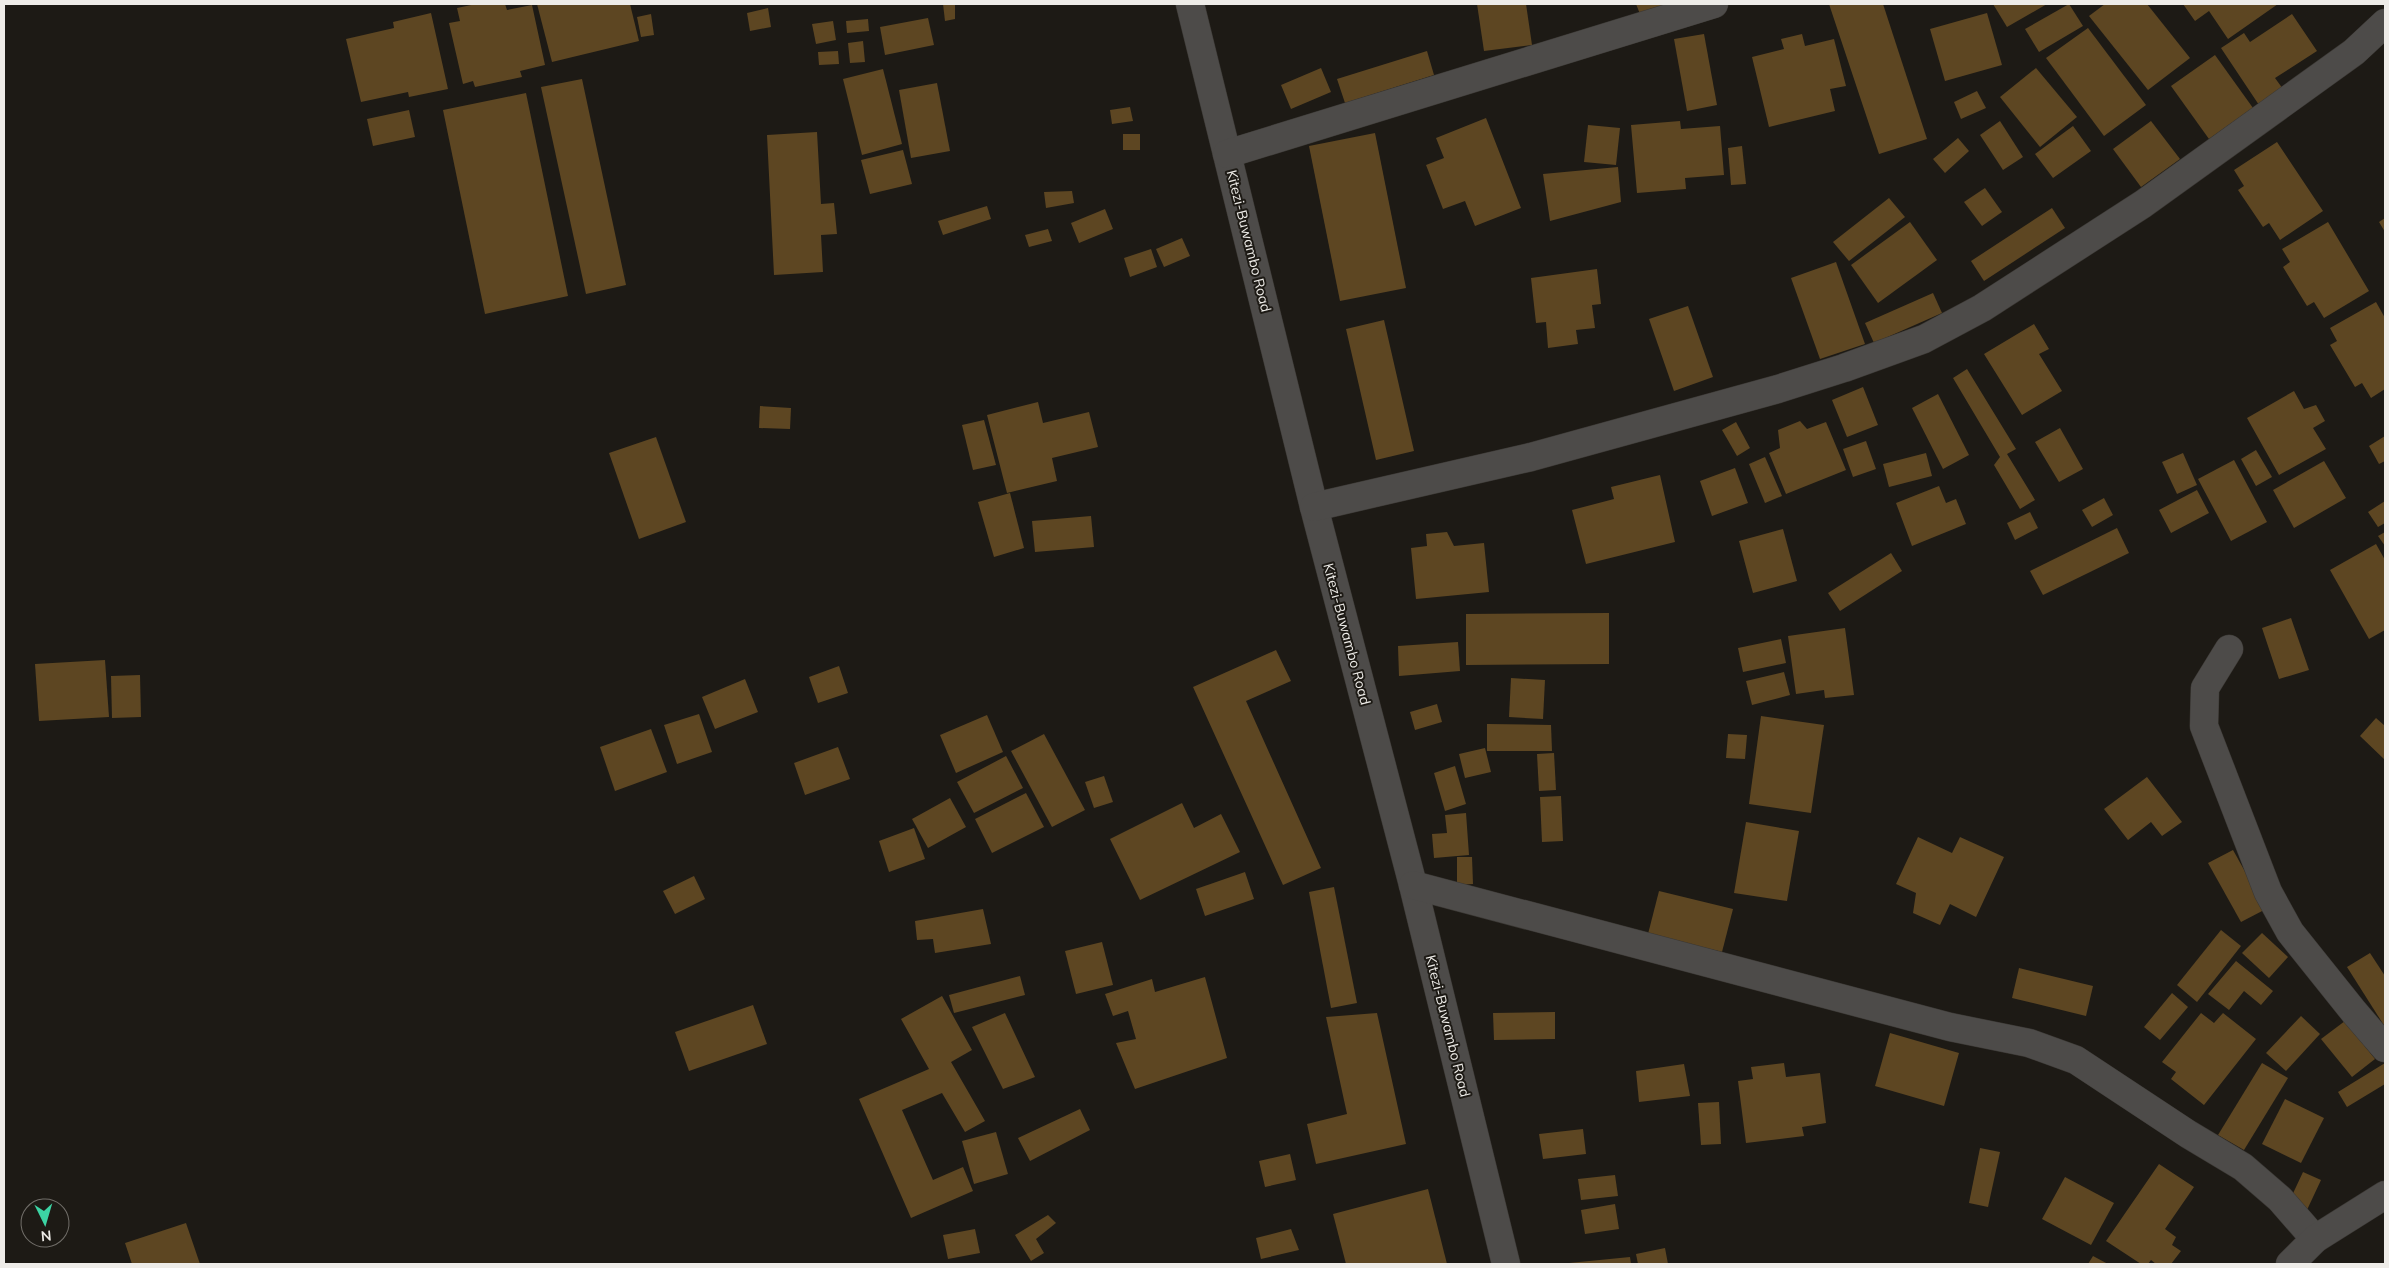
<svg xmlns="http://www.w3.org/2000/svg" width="2389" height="1268" viewBox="0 0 2389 1268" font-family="Mulish,sans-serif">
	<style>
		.building { fill: #5d4622 }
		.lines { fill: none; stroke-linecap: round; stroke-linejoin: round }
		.minor-casing { stroke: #3a3733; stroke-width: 29 }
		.minor { stroke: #4d4b49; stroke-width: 28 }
		.labels { text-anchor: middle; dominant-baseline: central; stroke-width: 4; stroke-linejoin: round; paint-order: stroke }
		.street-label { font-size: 14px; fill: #eeece8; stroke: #1d1a15 }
	</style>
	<rect width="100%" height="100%" fill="#1d1a15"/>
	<g class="building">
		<path d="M 476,4 L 505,4 L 507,10 L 532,5 L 545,65 L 520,71 L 522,77 L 475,87 L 473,81 L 463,84 L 449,23 L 460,21 L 457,8 Z"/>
		<path d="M 537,4 L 630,4 L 639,41 L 552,62 Z"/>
		<path d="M 943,4 L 955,4 L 955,19 L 945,21 Z"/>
		<path d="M 1477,4 L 1526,4 L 1532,45 L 1484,51 Z"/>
		<path d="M 1636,4 L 1669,4 L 1640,14 Z"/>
		<path d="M 1829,4 L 1883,4 L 1927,139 L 1879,154 Z"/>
		<path d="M 1993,4 L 2047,4 L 2007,27 Z"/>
		<path d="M 2069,4 L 2083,26 L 2039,52 L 2025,29 Z"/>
		<path d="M 2105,4 L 2147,4 L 2190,58 L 2148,90 L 2089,16 Z"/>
		<path d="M 2183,4 L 2278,4 L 2228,39 L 2209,11 L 2195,21 Z"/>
		<path d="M 768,8 L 771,27 L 750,31 L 747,13 Z"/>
		<path d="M 431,13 L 448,89 L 409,97 L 408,92 L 361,102 L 346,39 L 394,28 L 393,22 Z"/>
		<path d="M 1987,13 L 2002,65 L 1945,81 L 1930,29 Z"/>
		<path d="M 651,14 L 654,35 L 641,37 L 637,17 Z"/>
		<path d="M 2292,14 L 2317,51 L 2275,78 L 2283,89 L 2259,105 L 2221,48 L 2244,33 L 2250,42 Z"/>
		<path d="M 928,18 L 934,45 L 885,55 L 880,27 Z"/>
		<path d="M 868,19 L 869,31 L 847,33 L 846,21 Z"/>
		<path d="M 833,21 L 836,40 L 816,44 L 812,24 Z"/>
		<path d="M 2088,28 L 2146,105 L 2104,136 L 2046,58 Z"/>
		<path d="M 1704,34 L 1717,105 L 1687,111 L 1674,39 Z"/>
		<path d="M 1802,34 L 1805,46 L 1834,39 L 1846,86 L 1830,89 L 1835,111 L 1769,127 L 1752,57 L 1784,49 L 1781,39 Z"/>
		<path d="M 863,41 L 865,62 L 850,63 L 848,43 Z"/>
		<path d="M 838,51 L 839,64 L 819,65 L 818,52 Z"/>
		<path d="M 1427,51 L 1434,75 L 1345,103 L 1337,79 Z"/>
		<path d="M 2215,55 L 2253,108 L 2209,139 L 2171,86 Z"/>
		<path d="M 1321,68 L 1331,92 L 1291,109 L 1281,85 Z"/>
		<path d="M 2036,68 L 2077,117 L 2040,147 L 2000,97 Z"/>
		<path d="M 883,69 L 902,144 L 862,155 L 843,79 Z"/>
		<path d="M 582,79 L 626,285 L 586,294 L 541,87 Z"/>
		<path d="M 937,83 L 950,151 L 911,158 L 899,90 Z"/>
		<path d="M 1977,91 L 1986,108 L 1961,119 L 1954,102 Z"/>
		<path d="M 526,93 L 568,296 L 485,314 L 443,110 Z"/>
		<path d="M 1130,107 L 1133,121 L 1112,124 L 1110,110 Z"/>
		<path d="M 409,110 L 415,137 L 373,146 L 367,119 Z"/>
		<path d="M 1486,118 L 1521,208 L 1475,226 L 1465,201 L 1443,209 L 1426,165 L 1444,158 L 1436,138 Z"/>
		<path d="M 1680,121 L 1681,129 L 1720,126 L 1724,175 L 1685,178 L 1686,189 L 1637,193 L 1631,125 Z"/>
		<path d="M 2000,121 L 2023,157 L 2003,170 L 1980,135 Z"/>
		<path d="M 2151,121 L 2180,159 L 2141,187 L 2113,149 Z"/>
		<path d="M 1588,125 L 1620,128 L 1616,165 L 1584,162 Z"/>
		<path d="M 2073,126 L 2091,151 L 2053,178 L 2035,154 Z"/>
		<path d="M 817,132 L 821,204 L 834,203 L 837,234 L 821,235 L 823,272 L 774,275 L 767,135 Z"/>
		<path d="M 1375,133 L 1406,288 L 1340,301 L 1309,146 Z"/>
		<rect x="1123" y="134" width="17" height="16"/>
		<path d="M 1958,138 L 1969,151 L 1945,173 L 1933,159 Z"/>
		<path d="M 2277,142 L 2323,211 L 2280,240 L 2269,223 L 2263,227 L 2238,190 L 2244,186 L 2234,170 Z"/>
		<path d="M 1742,146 L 1746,184 L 1731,185 L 1728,148 Z"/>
		<path d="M 903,150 L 912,184 L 870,194 L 861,160 Z"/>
		<path d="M 1618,167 L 1621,202 L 1550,221 L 1543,174 Z"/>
		<path d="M 1985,188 L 2002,212 L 1982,226 L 1964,202 Z"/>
		<path d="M 1072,191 L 1074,203 L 1046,208 L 1044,192 Z"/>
		<path d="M 1889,198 L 1905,217 L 1849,261 L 1833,242 Z"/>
		<path d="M 987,206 L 991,219 L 943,235 L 938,221 Z"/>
		<path d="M 2052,208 L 2065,228 L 1984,281 L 1971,261 Z"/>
		<path d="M 1105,209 L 1113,229 L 1079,243 L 1071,223 Z"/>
		<path d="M 2385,218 L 2385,232 L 2379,222 Z"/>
		<path d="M 1910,222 L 1937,260 L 1878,303 L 1851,265 Z"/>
		<path d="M 2328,222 L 2369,291 L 2324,318 L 2314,302 L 2307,306 L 2283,267 L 2290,262 L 2282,249 Z"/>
		<path d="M 1048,229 L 1052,241 L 1029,247 L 1025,235 Z"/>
		<path d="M 1182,238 L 1190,256 L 1164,267 L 1156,249 Z"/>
		<path d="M 1151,249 L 1157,267 L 1130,277 L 1124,258 Z"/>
		<path d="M 1836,262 L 1865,344 L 1820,359 L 1791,278 Z"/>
		<path d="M 1597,269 L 1601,304 L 1592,305 L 1595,328 L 1576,330 L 1578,344 L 1548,348 L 1546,322 L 1536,323 L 1531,278 Z"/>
		<path d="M 1933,293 L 1942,313 L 1874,343 L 1865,323 Z"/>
		<path d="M 2376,302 L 2385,318 L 2385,389 L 2371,398 L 2362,383 L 2355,387 L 2330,345 L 2337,341 L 2330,328 Z"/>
		<path d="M 1688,306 L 1713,377 L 1674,391 L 1649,319 Z"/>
		<path d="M 1384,320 L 1414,451 L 1376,460 L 1346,329 Z"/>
		<path d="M 2034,324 L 2049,349 L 2039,354 L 2062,391 L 2022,415 L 1984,354 Z"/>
		<path d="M 1967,369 L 2016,449 L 2007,454 L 2035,500 L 2020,509 L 1994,465 L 2000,457 L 1953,378 Z"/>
		<path d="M 1863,387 L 1878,425 L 1847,437 L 1832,400 Z"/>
		<path d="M 2294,391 L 2304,409 L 2316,405 L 2325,421 L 2313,428 L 2326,449 L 2279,475 L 2247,418 Z"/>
		<path d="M 1938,394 L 1969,455 L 1943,469 L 1912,408 Z"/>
		<path d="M 1038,402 L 1043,423 L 1089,412 L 1098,447 L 1052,458 L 1057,481 L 1007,493 L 987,415 Z"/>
		<path d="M 760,406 L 791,408 L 790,429 L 759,428 Z"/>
		<path d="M 984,420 L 996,465 L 973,470 L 962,425 Z"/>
		<path d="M 1800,421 L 1807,429 L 1826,422 L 1846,470 L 1786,494 L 1769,453 L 1780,448 L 1778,430 Z"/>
		<path d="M 1736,422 L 1750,448 L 1737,456 L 1722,430 Z"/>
		<path d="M 2060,428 L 2083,469 L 2059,482 L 2035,442 Z"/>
		<path d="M 2385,436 L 2385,461 L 2379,464 L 2369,446 Z"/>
		<path d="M 656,437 L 686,522 L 639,539 L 609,453 Z"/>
		<path d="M 1866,441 L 1876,469 L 1853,477 L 1843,449 Z"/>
		<path d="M 2256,450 L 2272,477 L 2256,486 L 2241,459 Z"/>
		<path d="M 1926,453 L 1932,476 L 1889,487 L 1883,464 Z"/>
		<path d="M 2183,453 L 2197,485 L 2177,494 L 2162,462 Z"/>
		<path d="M 1765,457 L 1782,496 L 1765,503 L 1749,464 Z"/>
		<path d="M 2234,460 L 2267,522 L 2231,541 L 2198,479 Z"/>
		<path d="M 2324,461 L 2346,498 L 2294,528 L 2273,490 Z"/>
		<path d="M 1735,468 L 1748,503 L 1712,516 L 1700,481 Z"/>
		<path d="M 1660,475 L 1675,542 L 1586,564 L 1572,510 L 1614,499 L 1611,487 Z"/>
		<path d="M 1939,486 L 1946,503 L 1956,499 L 1966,524 L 1912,546 L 1896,503 Z"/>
		<path d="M 2197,490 L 2209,513 L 2171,533 L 2159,510 Z"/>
		<path d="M 1010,493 L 1024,548 L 994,557 L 978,502 Z"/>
		<path d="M 2104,498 L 2113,515 L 2092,527 L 2082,510 Z"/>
		<path d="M 2385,501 L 2385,523 L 2378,527 L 2368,512 Z"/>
		<path d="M 2030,512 L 2038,528 L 2015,540 L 2007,523 Z"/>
		<path d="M 1091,516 L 1094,547 L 1035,552 L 1032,521 Z"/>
		<path d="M 2117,528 L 2129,553 L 2043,595 L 2030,571 Z"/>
		<path d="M 1783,529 L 1797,581 L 1753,593 L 1739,541 Z"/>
		<path d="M 1447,532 L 1454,546 L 1484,543 L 1489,592 L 1416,599 L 1411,548 L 1427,546 L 1426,534 Z"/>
		<path d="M 2385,532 L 2385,546 L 2378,536 Z"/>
		<path d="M 2376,544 L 2385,560 L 2385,630 L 2369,639 L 2330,570 Z"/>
		<path d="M 1891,553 L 1902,571 L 1840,611 L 1828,593 Z"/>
		<path d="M 1609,613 L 1609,664 L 1466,665 L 1466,614 Z"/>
		<path d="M 2291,618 L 2309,670 L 2279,679 L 2262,628 Z"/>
		<path d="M 1845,628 L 1854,695 L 1825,698 L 1824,690 L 1796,694 L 1788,636 Z"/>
		<path d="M 1781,639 L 1786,663 L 1743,672 L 1738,648 Z"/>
		<path d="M 1458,642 L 1460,671 L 1399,676 L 1398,646 Z"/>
		<path d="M 1276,650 L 1291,681 L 1246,701 L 1321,868 L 1283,885 L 1193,687 Z"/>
		<path d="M 105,660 L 109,717 L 39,721 L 35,664 Z"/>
		<path d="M 839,666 L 848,693 L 818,703 L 809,677 Z"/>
		<path d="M 1784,672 L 1790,695 L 1752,705 L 1746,681 Z"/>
		<path d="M 140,675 L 141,717 L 112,718 L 111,676 Z"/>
		<path d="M 1511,678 L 1545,680 L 1543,719 L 1509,717 Z"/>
		<path d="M 745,679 L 758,712 L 715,729 L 702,697 Z"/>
		<path d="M 1437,704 L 1442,722 L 1415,730 L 1410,712 Z"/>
		<path d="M 699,714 L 712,752 L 677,764 L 664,725 Z"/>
		<path d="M 987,715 L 1003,752 L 956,773 L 940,735 Z"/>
		<path d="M 1761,716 L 1824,725 L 1811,813 L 1749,804 Z"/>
		<path d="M 2376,718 L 2385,726 L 2385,760 L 2360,736 Z"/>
		<path d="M 1487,724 L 1551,725 L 1552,751 L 1487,751 Z"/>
		<path d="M 651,729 L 667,772 L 615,791 L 600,747 Z"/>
		<path d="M 1044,734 L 1085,810 L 1052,827 L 1011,751 Z"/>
		<path d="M 1728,734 L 1747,735 L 1745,759 L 1726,758 Z"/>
		<path d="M 838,747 L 850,779 L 805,795 L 794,763 Z"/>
		<path d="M 1485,748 L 1491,772 L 1465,778 L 1459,754 Z"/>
		<path d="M 1554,753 L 1556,790 L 1539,791 L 1537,754 Z"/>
		<path d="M 1006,756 L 1023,788 L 974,813 L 957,782 Z"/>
		<path d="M 1455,766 L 1466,804 L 1445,811 L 1434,773 Z"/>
		<path d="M 1104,776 L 1113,802 L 1094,808 L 1085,782 Z"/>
		<path d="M 2147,777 L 2182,822 L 2162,836 L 2151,822 L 2128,840 L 2104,809 Z"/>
		<path d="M 1026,793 L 1044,827 L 992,853 L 975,819 Z"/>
		<path d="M 1561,796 L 1563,841 L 1542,842 L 1540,797 Z"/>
		<path d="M 950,798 L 966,827 L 928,848 L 912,819 Z"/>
		<path d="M 1182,803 L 1194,828 L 1221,814 L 1240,852 L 1140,900 L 1110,839 Z"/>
		<path d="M 1466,813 L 1469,855 L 1434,858 L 1432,834 L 1447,833 L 1445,815 Z"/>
		<path d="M 1746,822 L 1799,831 L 1787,901 L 1734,893 Z"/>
		<path d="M 914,828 L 925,859 L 889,872 L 879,841 Z"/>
		<path d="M 1918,837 L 1952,853 L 1960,837 L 2004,857 L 1976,917 L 1950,904 L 1940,925 L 1913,913 L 1916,893 L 1896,884 Z"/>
		<path d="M 2233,850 L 2266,909 L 2241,922 L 2208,863 Z"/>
		<path d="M 1457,857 L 1472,857 L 1473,884 L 1457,885 Z"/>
		<path d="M 1245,872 L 1254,899 L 1205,916 L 1196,889 Z"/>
		<path d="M 694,876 L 705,899 L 675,914 L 663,891 Z"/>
		<path d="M 1334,887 L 1357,1003 L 1331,1008 L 1309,892 Z"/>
		<path d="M 1659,891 L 1733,909 L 1722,952 L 1648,934 Z"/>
		<path d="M 983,909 L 991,944 L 935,953 L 933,939 L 917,940 L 915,921 Z"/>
		<path d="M 2221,930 L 2241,946 L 2197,1002 L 2177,985 Z"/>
		<path d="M 2262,933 L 2288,957 L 2269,978 L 2242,953 Z"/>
		<path d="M 1102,942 L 1113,985 L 1076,994 L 1065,951 Z"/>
		<path d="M 2370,953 L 2385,976 L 2385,1027 L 2347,967 Z"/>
		<path d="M 2236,961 L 2273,991 L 2261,1005 L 2244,991 L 2229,1010 L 2208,994 Z"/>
		<path d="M 2019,968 L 2093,986 L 2086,1016 L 2012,998 Z"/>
		<path d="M 1020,976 L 1025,995 L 954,1013 L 949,995 Z"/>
		<path d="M 1205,977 L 1227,1058 L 1135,1089 L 1116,1043 L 1136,1039 L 1128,1011 L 1113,1016 L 1105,994 L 1152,979 L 1155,992 Z"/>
		<path d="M 2172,993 L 2188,1007 L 2160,1040 L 2144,1027 Z"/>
		<path d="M 942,996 L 972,1050 L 951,1062 L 985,1121 L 965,1132 L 942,1093 L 902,1110 L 933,1180 L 963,1167 L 973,1191 L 911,1218 L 859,1099 L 929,1069 L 901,1019 Z"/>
		<path d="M 753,1005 L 767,1044 L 689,1071 L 675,1032 Z"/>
		<path d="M 1555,1012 L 1555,1039 L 1494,1040 L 1493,1013 Z"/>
		<path d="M 1005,1013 L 1035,1077 L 1003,1089 L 972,1027 Z"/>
		<path d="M 1377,1013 L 1406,1144 L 1316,1164 L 1307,1124 L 1347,1114 L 1326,1017 Z"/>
		<path d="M 2201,1013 L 2214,1023 L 2223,1013 L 2256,1039 L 2204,1105 L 2171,1079 L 2176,1072 L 2162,1062 Z"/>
		<path d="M 2301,1016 L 2320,1034 L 2286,1071 L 2266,1053 Z"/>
		<path d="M 2345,1021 L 2375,1059 L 2352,1077 L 2321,1039 Z"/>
		<path d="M 1890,1033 L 1959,1053 L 1944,1106 L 1875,1086 Z"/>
		<path d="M 1784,1063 L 1786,1077 L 1820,1073 L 1826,1123 L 1802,1127 L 1804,1136 L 1746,1143 L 1738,1081 L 1753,1079 L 1751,1067 Z"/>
		<path d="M 2262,1063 L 2288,1078 L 2244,1150 L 2218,1135 Z"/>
		<path d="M 2385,1063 L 2385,1084 L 2347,1107 L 2338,1092 Z"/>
		<path d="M 1684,1064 L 1690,1096 L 1639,1102 L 1636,1071 Z"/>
		<path d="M 2285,1099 L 2324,1118 L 2301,1163 L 2262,1144 Z"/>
		<path d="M 1719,1102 L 1721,1144 L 1701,1145 L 1698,1103 Z"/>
		<path d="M 1080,1109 L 1090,1130 L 1030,1161 L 1018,1138 Z"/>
		<path d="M 1583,1129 L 1586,1154 L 1543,1159 L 1539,1134 Z"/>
		<path d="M 996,1132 L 1008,1174 L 974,1184 L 962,1141 Z"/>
		<path d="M 1980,1148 L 2000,1152 L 1988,1207 L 1969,1203 Z"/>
		<path d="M 1290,1154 L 1296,1180 L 1265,1187 L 1259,1161 Z"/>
		<path d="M 2159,1164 L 2194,1187 L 2165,1229 L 2176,1237 L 2172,1245 L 2181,1251 L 2171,1264 L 2156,1264 L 2151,1260 L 2148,1264 L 2141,1264 L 2106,1241 Z"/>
		<path d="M 2303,1172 L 2321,1180 L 2306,1212 L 2288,1204 Z"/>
		<path d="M 1615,1175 L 1618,1196 L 1581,1200 L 1578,1179 Z"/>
		<path d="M 2065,1177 L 2114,1203 L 2091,1245 L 2042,1219 Z"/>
		<path d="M 1428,1189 L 1447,1264 L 1346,1264 L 1333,1214 Z"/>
		<path d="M 1615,1204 L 1619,1229 L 1585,1234 L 1581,1210 Z"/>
		<path d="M 1048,1215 L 1056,1223 L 1036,1239 L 1044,1253 L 1031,1261 L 1015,1235 Z"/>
		<path d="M 186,1223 L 200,1264 L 132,1264 L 125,1243 Z"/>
		<path d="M 975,1229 L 980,1253 L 948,1259 L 943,1235 Z"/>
		<path d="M 1291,1229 L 1299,1250 L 1261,1259 L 1256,1238 Z"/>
		<path d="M 1665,1248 L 1668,1264 L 1638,1264 L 1636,1254 Z"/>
		<path d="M 2093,1256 L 2108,1264 L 2088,1264 Z"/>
		<path d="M 1630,1257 L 1631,1264 L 1569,1264 L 1569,1263 Z"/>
	</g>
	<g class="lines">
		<g class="minor-casing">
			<g id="minor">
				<path d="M 1190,4 L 1314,507 L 1413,885 L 1506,1264"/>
				<path d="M 1227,154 L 1714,4"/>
				<path d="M 1314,507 L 1531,457 L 1778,389 L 1844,368 L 1924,339 L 1982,308 L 2143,204 L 2354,52 L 2385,23"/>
				<path d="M 2229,649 L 2205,688 L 2204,726 L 2268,892 L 2290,932 L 2354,1012 L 2385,1048"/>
				<path d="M 1413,885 L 1950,1027 L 2029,1043 L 2076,1060 L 2188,1134 L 2243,1167 L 2280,1199 L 2315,1239"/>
				<path d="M 2290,1264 L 2315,1239 L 2385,1195"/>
			</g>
		</g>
		<use href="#minor" class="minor"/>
	</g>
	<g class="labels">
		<g class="street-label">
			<text transform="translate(1249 241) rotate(76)">Kitezi-Buwambo Road</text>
			<text transform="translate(1347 634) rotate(75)">Kitezi-Buwambo Road</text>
			<text transform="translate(1448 1026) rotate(76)">Kitezi-Buwambo Road</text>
		</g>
	</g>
	<rect width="2389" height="1268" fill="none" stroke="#eeece8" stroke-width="10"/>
	<g transform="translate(45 1223) rotate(175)"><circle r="24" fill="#1d1a15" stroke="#716e69"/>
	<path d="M0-4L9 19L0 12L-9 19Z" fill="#3cd4a4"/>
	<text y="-8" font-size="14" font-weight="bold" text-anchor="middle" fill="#eeece8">N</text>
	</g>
</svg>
